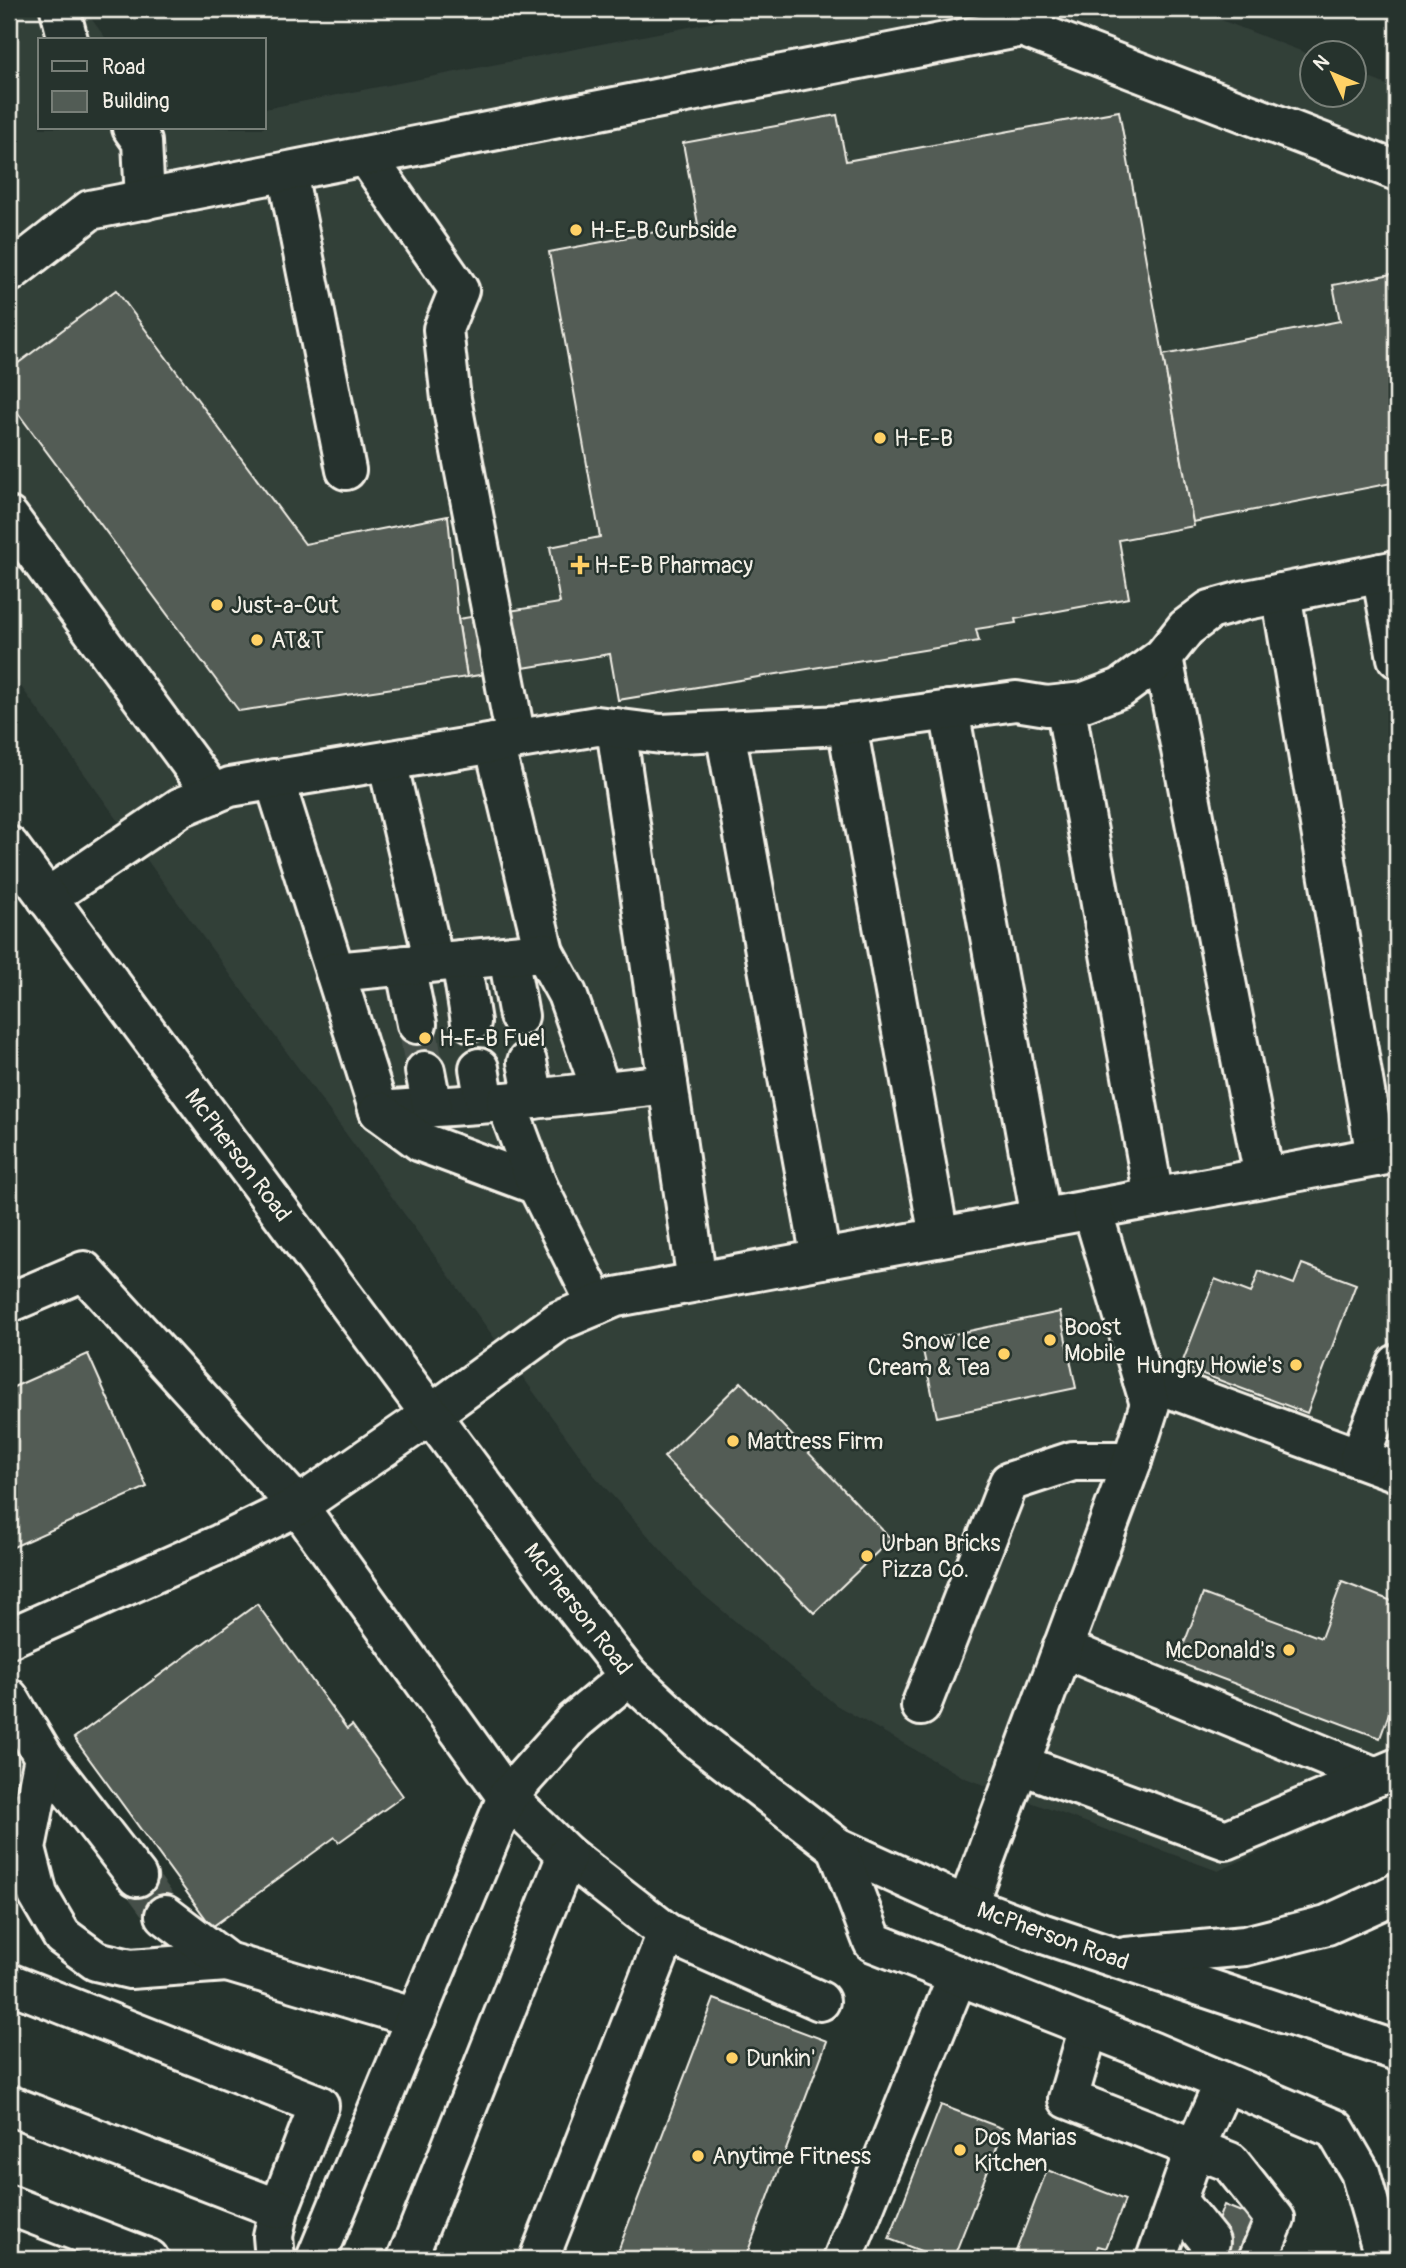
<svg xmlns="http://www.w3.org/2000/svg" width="1406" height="2268" viewBox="0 0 1406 2268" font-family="Pangolin,sans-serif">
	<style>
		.built { fill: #333f39 }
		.building { fill: #525c55; stroke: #f4f1e8; stroke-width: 2 }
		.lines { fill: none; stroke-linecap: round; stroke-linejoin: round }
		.minor-tunnel { stroke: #455049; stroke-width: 38; stroke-dasharray: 38 19; stroke-linecap: butt }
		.minor-casing { stroke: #f4f1e8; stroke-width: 44 }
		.major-casing { stroke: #f4f1e8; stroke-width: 44 }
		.minor { stroke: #26332d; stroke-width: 38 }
		.major { stroke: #26332d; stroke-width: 38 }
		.poi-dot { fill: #ffd166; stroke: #26332d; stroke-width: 2.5 }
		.labels { text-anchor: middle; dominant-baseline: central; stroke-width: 5; stroke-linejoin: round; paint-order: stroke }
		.poi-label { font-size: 23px; fill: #f4f1e8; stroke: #26332d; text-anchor: start }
		.street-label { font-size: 23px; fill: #f4f1e8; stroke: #26332d }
	</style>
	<rect width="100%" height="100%" fill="#26332d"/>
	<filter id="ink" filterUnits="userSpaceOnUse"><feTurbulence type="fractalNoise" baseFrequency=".0143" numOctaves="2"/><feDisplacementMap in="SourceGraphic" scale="14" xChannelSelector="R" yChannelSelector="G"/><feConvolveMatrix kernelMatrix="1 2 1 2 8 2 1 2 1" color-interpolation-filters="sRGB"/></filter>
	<g filter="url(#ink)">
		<path class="built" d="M 9,9 L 84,9 L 107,40 L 40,40 L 40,128 L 264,128 L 264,109 L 782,9 L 1193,9 L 1311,55 L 1312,94 L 1354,94 L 1354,72 L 1397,89 L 1397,1790 L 1218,1871 L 965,1778 L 836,1705 L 694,1587 L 594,1475 L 9,670 Z"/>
		<g class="building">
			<path d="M 1119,111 L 1194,526 L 1119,540 L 1129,598 L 1015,619 L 1016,623 L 976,629 L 979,641 L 618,700 L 610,654 L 467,677 L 458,619 L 560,603 L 550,547 L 600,537 L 549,252 L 698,224 L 683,143 L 837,115 L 846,161 Z"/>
			<path d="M 1397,273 L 1397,482 L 1193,522 L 1163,355 L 1340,321 L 1333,285 Z"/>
			<path d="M 116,290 L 305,544 L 448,516 L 458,619 L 467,677 L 239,711 L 9,401 L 9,370 Z"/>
			<path d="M 1302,1264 L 1356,1284 L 1307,1413 L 1181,1366 L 1215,1279 L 1251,1293 L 1259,1271 L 1294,1284 Z"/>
			<path d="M 1060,1312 L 1076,1388 L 937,1417 L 921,1341 Z"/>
			<path d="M 88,1354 L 147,1487 L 9,1549 L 9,1389 Z"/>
			<path d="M 741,1382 L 891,1539 L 814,1613 L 664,1457 Z"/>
			<path d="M 1342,1582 L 1397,1603 L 1397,1691 L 1380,1738 L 1177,1662 L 1203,1594 L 1321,1638 Z"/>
			<path d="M 257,1604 L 347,1729 L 352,1725 L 403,1796 L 339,1842 L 335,1837 L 212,1927 L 74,1738 Z"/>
			<path d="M 714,1999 L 827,2041 L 745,2259 L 615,2259 Z"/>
			<path d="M 941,2105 L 1004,2129 L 953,2259 L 942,2259 L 889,2239 Z"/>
			<path d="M 1047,2170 L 1125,2200 L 1106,2248 L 1098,2246 L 1093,2259 L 1013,2259 Z"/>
			<path d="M 1224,2205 L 1259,2219 L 1243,2259 L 1203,2259 Z"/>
		</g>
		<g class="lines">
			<g class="minor-tunnel">
				<path d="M 417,1024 L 425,1071"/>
				<path d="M 137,1877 L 165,1915"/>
			</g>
			<g class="minor-casing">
				<g id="minor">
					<path d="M 60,9 L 68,40"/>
					<path d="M 132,128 L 142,142 L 145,200"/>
					<path d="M 366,156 L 459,290 L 443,329 L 451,399 L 516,739"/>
					<path d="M 287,172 L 346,470"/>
					<path d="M 9,273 L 90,210 L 1022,27 L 1397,171"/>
					<path d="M 9,517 L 213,794"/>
					<path d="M 1381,573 L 1397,658"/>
					<path d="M 1281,593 L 1376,1157"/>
					<path d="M 1163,657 L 1264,1177"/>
					<path d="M 1065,704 L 1154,1198"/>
					<path d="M 949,710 L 1041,1218"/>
					<path d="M 847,725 L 939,1237"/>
					<path d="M 616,728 L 697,1282"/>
					<path d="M 725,731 L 821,1259"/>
					<path d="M 494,743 L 544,952 L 567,994 L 601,1090"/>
					<path d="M 387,761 L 434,962"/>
					<path d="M 274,779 L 379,1111 L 506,1102"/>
					<path d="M 47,898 L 181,807 L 230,787 L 597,726 L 661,734 L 842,725 L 1016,701 L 1047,706 L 1084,702 L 1121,688 L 1163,657 L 1186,628 L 1210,610 L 1242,601 L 1397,570"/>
					<path d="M 508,956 L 519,1016"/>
					<path d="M 461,960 L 471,1022"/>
					<path d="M 405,965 L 417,1024"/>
					<path d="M 335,972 L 544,952"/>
					<path d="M 527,1062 L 534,1099"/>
					<path d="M 479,1068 L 485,1103"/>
					<path d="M 425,1071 L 432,1107"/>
					<path d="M 379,1111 L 421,1142 L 537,1185"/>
					<path d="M 9,1303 L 84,1271 L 298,1506 L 507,1797 L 567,1855 L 667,1933 L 820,2001"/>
					<path d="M 597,1305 L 537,1185 L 506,1102 L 668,1084"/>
					<path d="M 1142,1378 L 1397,1472"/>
					<path d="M 1359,1458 L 1397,1364"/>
					<path d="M 9,1638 L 220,1544 L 298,1506 L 430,1415 L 559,1321 L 616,1297 L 1397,1153"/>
					<path d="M 1062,1648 L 1376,1777"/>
					<path d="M 9,1698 L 44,1757 L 137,1877"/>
					<path d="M 921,1706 L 1009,1482 L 1073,1461 L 1132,1461"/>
					<path d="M 44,1757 L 26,1848 L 38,1895 L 62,1936 L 96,1961 L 130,1969 L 227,1962"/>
					<path d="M 1019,1764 L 1226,1840 L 1397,1768"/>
					<path d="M 967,1906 L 1132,1461 L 1150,1404 L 1092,1209"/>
					<path d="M 165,1915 L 227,1962 L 416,2018"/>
					<path d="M 9,1983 L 319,2105 L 279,2209 L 273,2236 L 275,2259"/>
					<path d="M 1089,2027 L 1068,2099 L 1230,2162 L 1275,2219 L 1258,2259"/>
					<path d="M 9,2105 L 279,2209"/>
					<path d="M 1177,2201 L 1210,2242"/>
					<path d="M 9,2205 L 149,2259"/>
					<path d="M 316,2259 L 507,1797 L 575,1721 L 629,1676"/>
					<path d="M 407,2259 L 567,1855"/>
					<path d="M 539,2259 L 667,1933"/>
					<path d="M 843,2259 L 958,1975"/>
					<path d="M 1156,2259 L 1195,2148 L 1224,2083"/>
				</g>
			</g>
			<g class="major-casing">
				<g id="major">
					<path d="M 9,846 L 558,1586 L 629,1676 L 697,1739 L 837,1847 L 951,1899 L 1044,1934 L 1397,2051"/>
					<path d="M 837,1847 L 873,1942 L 1153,2052 L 1335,2129 L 1360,2172 L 1384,2256"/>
					<path d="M 1126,1957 L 1245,1946 L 1327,1925 L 1397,1893"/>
				</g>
			</g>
			<use href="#minor" class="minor"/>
			<use href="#major" class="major"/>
		</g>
	</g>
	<g class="poi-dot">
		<circle cx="576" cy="230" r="7"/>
		<circle cx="880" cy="438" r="7"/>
		<path d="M576.5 554.5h7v7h7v7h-7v7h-7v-7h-7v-7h7z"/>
		<circle cx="217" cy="605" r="7"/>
		<circle cx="257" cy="640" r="7"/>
		<circle cx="425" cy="1038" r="7"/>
		<circle cx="1050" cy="1340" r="7"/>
		<circle cx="1004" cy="1354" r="7"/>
		<circle cx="1296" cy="1365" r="7"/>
		<circle cx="733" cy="1441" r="7"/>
		<circle cx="867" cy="1556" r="7"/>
		<circle cx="1289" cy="1650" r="7"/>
		<circle cx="732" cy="2058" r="7"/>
		<circle cx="960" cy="2150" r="7"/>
		<circle cx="698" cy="2156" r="7"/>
	</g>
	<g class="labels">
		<g class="poi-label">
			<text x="590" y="230">H-E-B Curbside</text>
			<text x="894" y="438">H-E-B</text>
			<text x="594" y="565">H-E-B Pharmacy</text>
			<text x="231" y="605">Just-a-Cut</text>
			<text x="271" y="640">AT&amp;T</text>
			<text x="439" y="1038">H-E-B Fuel</text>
			<text x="1064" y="1327">Boost<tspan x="1064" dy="26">Mobile</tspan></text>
			<text x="990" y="1341" text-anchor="end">Snow Ice<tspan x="990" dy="26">Cream &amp; Tea</tspan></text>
			<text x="1282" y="1365" text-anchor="end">Hungry Howie's</text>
			<text x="747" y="1441">Mattress Firm</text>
			<text x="881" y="1543">Urban Bricks<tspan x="881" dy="26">Pizza Co.</tspan></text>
			<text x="1275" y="1650" text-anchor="end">McDonald's</text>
			<text x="746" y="2058">Dunkin'</text>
			<text x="974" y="2137">Dos Marias<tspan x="974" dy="26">Kitchen</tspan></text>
			<text x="712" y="2156">Anytime Fitness</text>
		</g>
		<g class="street-label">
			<text transform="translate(238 1155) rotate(53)">McPherson Road</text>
			<text transform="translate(578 1609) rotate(52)">McPherson Road</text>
			<text transform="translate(1053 1936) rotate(20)">McPherson Road</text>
		</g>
	</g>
	<rect width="1406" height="2268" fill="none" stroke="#26332d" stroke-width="35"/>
	<rect x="18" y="18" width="1371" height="2233" fill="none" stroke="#f4f1e8" stroke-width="2.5" filter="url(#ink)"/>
	<rect x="38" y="38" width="228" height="91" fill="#26332d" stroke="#787f78" stroke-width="2"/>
	<rect x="52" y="61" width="35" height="10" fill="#26332d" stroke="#787f78" stroke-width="2"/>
	<text x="102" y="74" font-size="21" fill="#f4f1e8">Road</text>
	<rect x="52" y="91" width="35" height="21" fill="#525c55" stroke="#787f78" stroke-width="2"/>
	<text x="102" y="108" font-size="21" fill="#f4f1e8">Building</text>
	<g transform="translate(1333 74) rotate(314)"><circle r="33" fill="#26332d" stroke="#787f78" stroke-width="2"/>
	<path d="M0-5L12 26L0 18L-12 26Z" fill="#ffd166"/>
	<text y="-10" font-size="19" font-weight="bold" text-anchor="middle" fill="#f4f1e8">N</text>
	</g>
</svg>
